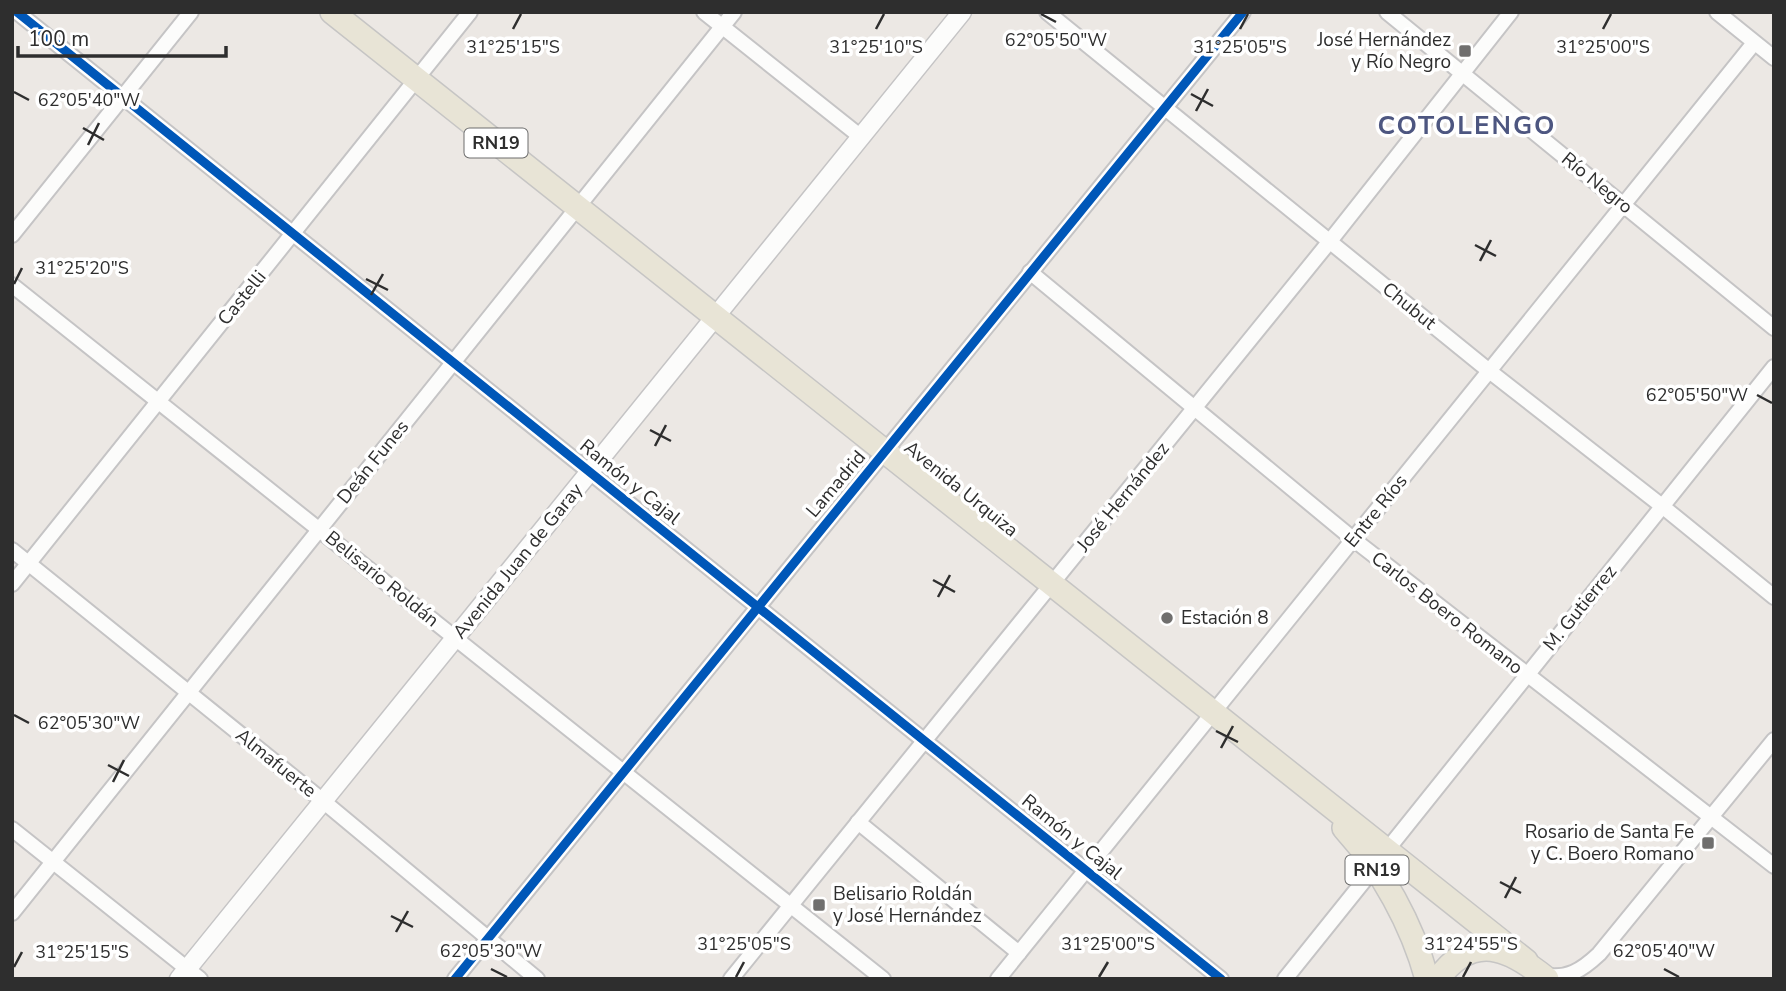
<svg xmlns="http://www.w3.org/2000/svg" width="1786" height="991" viewBox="0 0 1786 991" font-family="'Nunito Sans',sans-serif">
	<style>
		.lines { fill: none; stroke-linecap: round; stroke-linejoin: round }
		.minor-casing { stroke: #c5c4c5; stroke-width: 18 }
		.tertiary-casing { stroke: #c5c4c5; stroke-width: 21 }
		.primary-casing { stroke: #c6c5c4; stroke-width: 26 }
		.minor { stroke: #fcfcfb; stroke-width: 14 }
		.tertiary { stroke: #fcfcfb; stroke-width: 18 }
		.primary { stroke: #e8e4d6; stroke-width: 23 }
		.cycleway-casing { stroke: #fff; stroke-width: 13 }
		.cycleway { stroke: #0057b8; stroke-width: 9 }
		.ticks { fill: none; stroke: #2e2e2e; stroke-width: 2.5 }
		.poi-dot { fill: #706f6e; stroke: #fff; stroke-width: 2.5 }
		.labels { text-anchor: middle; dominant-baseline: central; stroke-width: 7; stroke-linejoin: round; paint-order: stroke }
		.shield { fill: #fff; stroke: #6d6d6d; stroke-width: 2 }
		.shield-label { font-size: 18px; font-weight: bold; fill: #2e2e2e }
		.poi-label { font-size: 19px; fill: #2e2e2e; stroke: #fff; text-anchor: end }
		.street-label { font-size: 19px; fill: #2e2e2e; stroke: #fff }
		.district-label { font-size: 26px; font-weight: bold; letter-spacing: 2px; fill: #4d5680; stroke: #fff }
		.ticks-label { font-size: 18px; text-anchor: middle; fill: #2e2e2e; stroke: #fff; stroke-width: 7; stroke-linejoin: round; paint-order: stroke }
	</style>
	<rect width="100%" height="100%" fill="#ece8e4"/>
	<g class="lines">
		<g class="minor-casing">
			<g id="minor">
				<path d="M 17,12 L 1221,979"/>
				<path d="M 704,12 L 861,137"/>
				<path d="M 1047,12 L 1488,370 L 1662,506 L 1774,597"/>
				<path d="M 1387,12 L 1774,328"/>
				<path d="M 1717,12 L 1774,58"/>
				<path d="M 12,235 L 191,12"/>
				<path d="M 1030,272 L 1353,539 L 1774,866"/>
				<path d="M 12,285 L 883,979"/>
				<path d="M 12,550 L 323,801 L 537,979"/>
				<path d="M 12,584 L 470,12"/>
				<path d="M 858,822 L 1019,953"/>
				<path d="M 12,829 L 200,979"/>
				<path d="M 1387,850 L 1774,367"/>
				<path d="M 12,913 L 734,12"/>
				<path d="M 1543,975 C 1567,980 1582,970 1599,954 L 1774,740"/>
				<path d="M 455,979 L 1243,12"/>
				<path d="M 731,979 L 1330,241 L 1511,12"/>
				<path d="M 998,979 L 1754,43"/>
				<path d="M 1285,979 L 1375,867"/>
			</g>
		</g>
		<g class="tertiary-casing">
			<path id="tertiary" d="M 179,979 L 962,12"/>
		</g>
		<g class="primary-casing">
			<g id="primary">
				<path d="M 332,12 L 1526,961"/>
				<path d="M 1344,828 C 1382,870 1412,924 1427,979"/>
				<path d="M 1438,979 C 1473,931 1509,948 1547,979"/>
			</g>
		</g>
		<use href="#minor" class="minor"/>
		<use href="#tertiary" class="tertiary"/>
		<use href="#primary" class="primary"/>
		<g class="cycleway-casing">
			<g id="cycleway">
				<path d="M 17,12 L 1221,979"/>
				<path d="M 455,979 L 1243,12"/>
			</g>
		</g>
		<use href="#cycleway" class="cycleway"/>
	</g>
	<path class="ticks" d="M 1041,14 L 1056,22M 513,29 L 521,14M 876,29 L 884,14M 1240,29 L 1248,14M 1603,29 L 1611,14M 14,92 L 29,100M 1191,94 L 1213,106M 1196,111 L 1208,89M 83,128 L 104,140M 88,145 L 99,123M 1475,245 L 1496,256M 1480,261 L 1491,240M 366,279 L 388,290M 14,284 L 22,268M 371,295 L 383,274M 1757,395 L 1772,403M 650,430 L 671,441M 655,446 L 666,425M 933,580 L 955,592M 938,597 L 950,575M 14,715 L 29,723M 1216,731 L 1238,742M 1221,748 L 1233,726M 108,765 L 129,776M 113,782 L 124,760M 1500,882 L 1521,893M 1505,898 L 1516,877M 391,916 L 413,927M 396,932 L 408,911M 14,967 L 22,952M 491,969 L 507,977M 1664,969 L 1679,977M 736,977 L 744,962M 1099,977 L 1108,962M 1463,977 L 1471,962"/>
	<g class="poi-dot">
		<rect x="1458" y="44" width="14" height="14" rx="3.5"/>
		<circle cx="1167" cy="618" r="7"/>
		<rect x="1701" y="836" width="14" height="14" rx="3.5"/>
		<rect x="812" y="898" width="14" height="14" rx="3.5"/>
	</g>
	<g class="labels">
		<g class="shield">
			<rect x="464.5" y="128.5" width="63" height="29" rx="5"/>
			<rect x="1345.5" y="855.5" width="63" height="29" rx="5"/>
		</g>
		<g class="shield-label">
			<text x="496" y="143">RN19</text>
			<text x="1377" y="870">RN19</text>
		</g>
		<g class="poi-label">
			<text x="1451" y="40">José Hernández<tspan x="1451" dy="22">y Río Negro</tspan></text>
			<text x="1181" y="618" text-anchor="start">Estación 8</text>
			<text x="1694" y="832">Rosario de Santa Fe<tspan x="1694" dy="22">y C. Boero Romano</tspan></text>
			<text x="833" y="894" text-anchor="start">Belisario Roldán<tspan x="833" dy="22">y José Hernández</tspan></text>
		</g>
		<g class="street-label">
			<text transform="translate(1597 183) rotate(39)">Río Negro</text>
			<text transform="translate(242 298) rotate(-51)">Castelli</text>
			<text transform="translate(1409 306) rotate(39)">Chubut</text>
			<text transform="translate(373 462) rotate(-51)">Deán Funes</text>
			<text transform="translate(630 482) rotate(39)">Ramón y Cajal</text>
			<text transform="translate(836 484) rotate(-50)">Lamadrid</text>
			<text transform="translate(961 489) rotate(39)">Avenida Urquiza</text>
			<text transform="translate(1123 497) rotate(-51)">José Hernández</text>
			<text transform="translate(1376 511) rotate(-51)">Entre Ríos</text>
			<text transform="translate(518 561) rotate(-51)">Avenida Juan de Garay</text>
			<text transform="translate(382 579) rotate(39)">Belisario Roldán</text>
			<text transform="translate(1580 608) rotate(-51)">M. Gutierrez</text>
			<text transform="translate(1447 613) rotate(38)">Carlos Boero Romano</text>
			<text transform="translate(276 763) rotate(39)">Almafuerte</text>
			<text transform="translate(1072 837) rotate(39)">Ramón y Cajal</text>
		</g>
		<g class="district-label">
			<text x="1467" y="125">COTOLENGO</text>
		</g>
	</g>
	<g class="ticks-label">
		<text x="1056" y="46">62°05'50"W</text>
		<text x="513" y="53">31°25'15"S</text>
		<text x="876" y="53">31°25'10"S</text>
		<text x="1240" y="53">31°25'05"S</text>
		<text x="1603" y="53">31°25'00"S</text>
		<text x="89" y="106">62°05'40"W</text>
		<text x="82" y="274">31°25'20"S</text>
		<text x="1697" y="401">62°05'50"W</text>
		<text x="89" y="729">62°05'30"W</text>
		<text x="744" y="950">31°25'05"S</text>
		<text x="1108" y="950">31°25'00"S</text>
		<text x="1471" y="950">31°24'55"S</text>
		<text x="491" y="957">62°05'30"W</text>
		<text x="1664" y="957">62°05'40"W</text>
		<text x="82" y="958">31°25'15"S</text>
	</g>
	<rect width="1786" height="991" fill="none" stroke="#2e2e2e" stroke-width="28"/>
	<path d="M18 46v10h208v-10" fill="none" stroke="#2e2e2e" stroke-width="3.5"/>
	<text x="28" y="46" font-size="21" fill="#2e2e2e" stroke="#ffffff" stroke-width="5" paint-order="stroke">100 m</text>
</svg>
